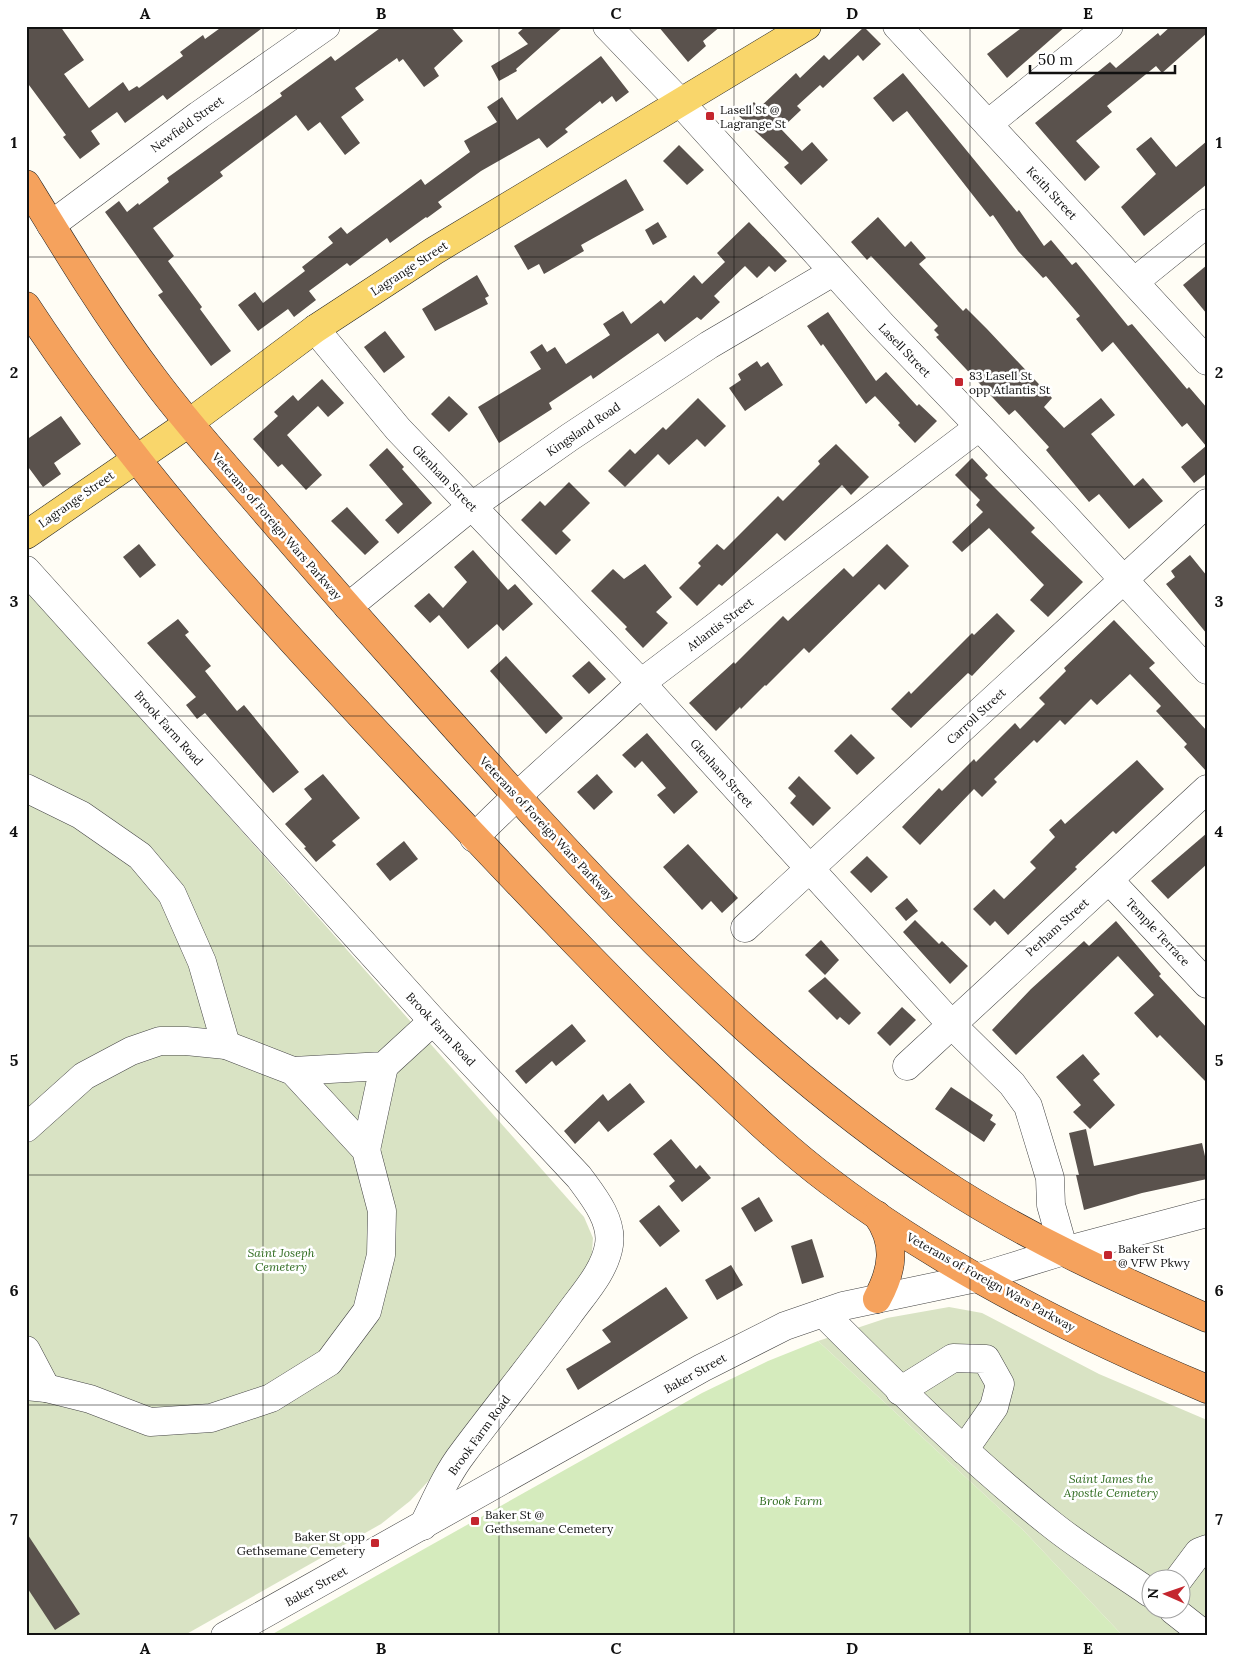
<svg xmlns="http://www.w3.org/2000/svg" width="1233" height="1662" viewBox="0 0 1233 1662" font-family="Lora,serif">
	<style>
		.green { fill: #d5ebbd }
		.cemetery { fill: #d9e3c4; fill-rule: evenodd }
		.building { fill: #5a524d }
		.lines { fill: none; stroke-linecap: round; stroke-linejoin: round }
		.minor-casing { stroke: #444; stroke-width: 29 }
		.major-casing { stroke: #222; stroke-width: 29 }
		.highway-casing { stroke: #222; stroke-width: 29 }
		.minor { stroke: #fff; stroke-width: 28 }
		.major { stroke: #f9d66b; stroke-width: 28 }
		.highway { stroke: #f5a25d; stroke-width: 28 }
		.grid { fill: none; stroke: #111; stroke-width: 1; stroke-opacity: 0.55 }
		.poi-dot { fill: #c4262e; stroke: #fff; stroke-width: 2 }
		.labels { text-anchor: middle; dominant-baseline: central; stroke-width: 5; stroke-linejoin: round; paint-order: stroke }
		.poi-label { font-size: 12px; fill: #111; stroke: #fff; text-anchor: start }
		.street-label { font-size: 12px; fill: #111; stroke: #fff }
		.park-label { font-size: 12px; font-style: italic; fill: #2f6b1f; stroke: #fff }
		.neatline { fill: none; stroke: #111; stroke-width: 2 }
		.grid-label { font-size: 16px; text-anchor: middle; font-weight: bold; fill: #111 }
	</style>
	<rect width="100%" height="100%" fill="#fffdf5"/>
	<path class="green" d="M 818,1341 L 1023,1530 L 1123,1636 L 269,1636 L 702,1393 L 768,1361 Z"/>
	<g class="cemetery">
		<path d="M 26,588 L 584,1217 L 593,1238 L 591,1265 L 434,1475 L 410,1501 L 381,1524 L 183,1636 L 26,1636 Z"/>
		<path d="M 949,1307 L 982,1313 L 1099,1374 L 1207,1420 L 1207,1636 L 1123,1636 L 1023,1530 L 818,1341 L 887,1318 ZM 1150,1580 L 1180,1580 L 1180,1610 L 1150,1610 Z"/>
	</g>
	<g class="building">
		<path d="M 26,26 L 60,26 L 84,60 L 64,74 L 89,108 L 123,82 L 129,91 L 137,86 L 139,88 L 183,56 L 180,52 L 203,35 L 205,39 L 223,26 L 265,26 L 167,100 L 163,95 L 125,123 L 117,112 L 91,131 L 100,144 L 80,159 L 63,137 L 66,135 L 26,81 Z"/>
		<path d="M 383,26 L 450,26 L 463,41 L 434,68 L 439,76 L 424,87 L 403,59 L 399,62 L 397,58 L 355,88 L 364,100 L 341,117 L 360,143 L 345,155 L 320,122 L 308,131 L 296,115 L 220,172 L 223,176 L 153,228 L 174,256 L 168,261 L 202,307 L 200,309 L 231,351 L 211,366 L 158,295 L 163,292 L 105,212 L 119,201 L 127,212 L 138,203 L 139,205 L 169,182 L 167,178 L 282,96 L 280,93 L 331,56 L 335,61 Z"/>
		<path d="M 526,26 L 564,26 L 516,69 L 517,71 L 499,81 L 491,66 L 528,44 L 518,33 Z"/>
		<path d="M 658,26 L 721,26 L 703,41 L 706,46 L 688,62 Z"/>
		<path d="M 1024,26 L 1066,26 L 1007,78 L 987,54 Z"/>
		<path d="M 1171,26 L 1207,26 L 1207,33 L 1162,73 L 1156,66 L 1107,106 L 1112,112 L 1076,141 L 1100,167 L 1085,181 L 1035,123 L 1110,62 L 1116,68 L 1158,33 L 1160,36 Z"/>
		<path d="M 864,27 L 881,44 L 863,61 L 858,55 L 823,88 L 820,85 L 797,106 L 801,110 L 781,129 L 802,151 L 812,142 L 828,160 L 801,185 L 784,167 L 789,163 L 739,116 L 754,102 L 759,108 L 796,73 L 800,78 L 824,55 L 829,60 Z"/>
		<path d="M 601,56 L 629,92 L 616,102 L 612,96 L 602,104 L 600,101 L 565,129 L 568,132 L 547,148 L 539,138 L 481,171 L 438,202 L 442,207 L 427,218 L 426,217 L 390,243 L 387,238 L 350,266 L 347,263 L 309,291 L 316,300 L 294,317 L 288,309 L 258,331 L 238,305 L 255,292 L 263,303 L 305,271 L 302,267 L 333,243 L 328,237 L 341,227 L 347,234 L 421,179 L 425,185 L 470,152 L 464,141 L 497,122 L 487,107 L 502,97 L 517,120 Z"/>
		<path d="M 903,73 L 1017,212 L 1019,210 L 1044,246 L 1051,240 L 1072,265 L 1076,262 L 1128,326 L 1132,324 L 1187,389 L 1189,387 L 1207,408 L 1207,473 L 1194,483 L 1181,467 L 1206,446 L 1187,423 L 1182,427 L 1113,342 L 1102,352 L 1076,319 L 1080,316 L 1046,276 L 1043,278 L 1018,251 L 993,215 L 990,217 L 907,111 L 893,122 L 873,98 Z"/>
		<path d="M 1151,137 L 1176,167 L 1207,141 L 1207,184 L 1144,236 L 1121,207 L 1156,174 L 1136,149 Z"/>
		<path d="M 679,145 L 704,170 L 687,185 L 663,161 Z"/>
		<path d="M 626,179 L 644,210 L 581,245 L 584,251 L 544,274 L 539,264 L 528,270 L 514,246 Z"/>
		<path d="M 878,217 L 905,247 L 911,241 L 926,258 L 919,264 L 963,311 L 966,308 L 987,329 L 1052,398 L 1044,407 L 1064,428 L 1101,398 L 1115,415 L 1091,434 L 1134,486 L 1143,478 L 1163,501 L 1129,529 L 1099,494 L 1089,502 L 1046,450 L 1049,447 L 1015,410 L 1009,415 L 936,337 L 939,335 L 934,330 L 938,326 L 871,256 L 867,260 L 851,242 Z"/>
		<path d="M 658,222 L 667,237 L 653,245 L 645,230 Z"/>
		<path d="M 749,222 L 787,261 L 775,272 L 769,266 L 757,278 L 745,266 L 714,296 L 720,302 L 701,320 L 697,317 L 665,342 L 658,333 L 593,379 L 591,375 L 549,403 L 552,409 L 499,443 L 478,407 L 541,369 L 530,352 L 542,344 L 547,352 L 555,347 L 566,364 L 610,335 L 603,324 L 623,311 L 631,324 L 661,300 L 664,304 L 694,275 L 702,284 L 725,262 L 717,253 Z"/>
		<path d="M 1207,265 L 1207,314 L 1183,285 Z"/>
		<path d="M 477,275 L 489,296 L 485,298 L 488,304 L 435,331 L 422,309 Z"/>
		<path d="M 828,312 L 876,381 L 886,372 L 917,406 L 919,404 L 937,421 L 915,443 L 898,425 L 900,423 L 875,396 L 866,404 L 823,344 L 821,346 L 807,326 Z"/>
		<path d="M 385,331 L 405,357 L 384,373 L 364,347 Z"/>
		<path d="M 757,361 L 761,367 L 768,362 L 783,385 L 745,411 L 729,388 L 741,380 L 738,374 Z"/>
		<path d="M 322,379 L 344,403 L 328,417 L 318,406 L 287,435 L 322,475 L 306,490 L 282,464 L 278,467 L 253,439 L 278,416 L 274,412 L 293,395 L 298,401 Z"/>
		<path d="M 449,396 L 468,414 L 449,432 L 431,414 Z"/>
		<path d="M 698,398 L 726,426 L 705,447 L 697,439 L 669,465 L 658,454 L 625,487 L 608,471 L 630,449 L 635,454 L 663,427 L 666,430 Z"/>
		<path d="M 61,416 L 81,444 L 54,463 L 61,474 L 43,487 L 26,464 L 26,440 Z"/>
		<path d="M 836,444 L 869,477 L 851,495 L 842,485 L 785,541 L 777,533 L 722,586 L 719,584 L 697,606 L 679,588 L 701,566 L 698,563 L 717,544 L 724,550 L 778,496 L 783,501 L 820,464 L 818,461 Z"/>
		<path d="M 387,448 L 404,467 L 402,469 L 432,503 L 398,534 L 385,520 L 403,504 L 369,465 Z"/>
		<path d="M 972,458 L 988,475 L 985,478 L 1035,528 L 1031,532 L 1083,582 L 1048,617 L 1030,600 L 1044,585 L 989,528 L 962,552 L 952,542 L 983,512 L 976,505 L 980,500 L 955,475 Z"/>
		<path d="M 569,482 L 590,503 L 562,531 L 571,540 L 556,555 L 521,520 L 540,501 L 545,506 Z"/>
		<path d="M 347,507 L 379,542 L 365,555 L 331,521 Z"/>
		<path d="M 139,544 L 156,565 L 140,578 L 123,557 Z"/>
		<path d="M 887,544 L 909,566 L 885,590 L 879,584 L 809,653 L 804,648 L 766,686 L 765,685 L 741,709 L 740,707 L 716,731 L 689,703 L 734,662 L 735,664 L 783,616 L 788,621 L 844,568 L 853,577 Z"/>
		<path d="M 473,550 L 508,590 L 515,584 L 533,604 L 503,631 L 497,624 L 468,649 L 439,615 L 430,623 L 414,606 L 429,593 L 443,608 L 467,582 L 454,567 Z"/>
		<path d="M 1190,555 L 1207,576 L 1207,634 L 1166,584 L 1175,577 L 1171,571 Z"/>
		<path d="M 645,564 L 672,597 L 656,612 L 668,623 L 643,648 L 625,629 L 627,627 L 591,591 L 613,569 L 624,579 Z"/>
		<path d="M 997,613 L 1015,631 L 972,676 L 968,673 L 911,728 L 891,709 L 909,691 L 911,694 L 972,633 L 974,635 Z"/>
		<path d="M 178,619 L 189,632 L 185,635 L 211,666 L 205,671 L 237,711 L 244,705 L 299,772 L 273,793 L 205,713 L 197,719 L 186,705 L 196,697 L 147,643 Z"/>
		<path d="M 1114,620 L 1155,663 L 1149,668 L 1207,731 L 1207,772 L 1184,747 L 1187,744 L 1156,711 L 1161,706 L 1130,674 L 1097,705 L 1091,699 L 1065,725 L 1060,720 L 1037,743 L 1034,740 L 994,779 L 997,782 L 982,797 L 974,789 L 920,845 L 902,827 L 939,788 L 942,791 L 974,759 L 976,762 L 1015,723 L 1020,729 L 1045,704 L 1039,698 L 1066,671 L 1064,668 Z"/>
		<path d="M 506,656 L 563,718 L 546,734 L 490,671 Z"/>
		<path d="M 589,661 L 606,679 L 589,694 L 572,676 Z"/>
		<path d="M 647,733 L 698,792 L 674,814 L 657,795 L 666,788 L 642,761 L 635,768 L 622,755 Z"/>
		<path d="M 851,734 L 875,758 L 857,775 L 834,751 Z"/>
		<path d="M 1137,760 L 1164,789 L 1116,834 L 1113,831 L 1075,867 L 1077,869 L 1008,935 L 995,921 L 990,926 L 973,909 L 994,889 L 1004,899 L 1036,868 L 1030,862 L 1055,837 L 1049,830 L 1061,819 L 1065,824 Z"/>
		<path d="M 323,774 L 360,818 L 332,841 L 336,845 L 316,862 L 304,848 L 306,847 L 285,824 L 312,799 L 304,789 Z"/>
		<path d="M 597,774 L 613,792 L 594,810 L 577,792 Z"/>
		<path d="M 799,776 L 831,808 L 813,826 L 790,803 L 796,796 L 788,788 Z"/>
		<path d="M 1207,833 L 1207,864 L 1168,899 L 1151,881 Z"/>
		<path d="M 404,841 L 418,859 L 390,881 L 376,864 Z"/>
		<path d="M 688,844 L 738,898 L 722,913 L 711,901 L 702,910 L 663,867 Z"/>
		<path d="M 867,856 L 888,877 L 871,893 L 850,872 Z"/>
		<path d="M 907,898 L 918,911 L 906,921 L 895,908 Z"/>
		<path d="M 915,920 L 939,944 L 942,941 L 968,966 L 950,984 L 903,932 Z"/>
		<path d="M 1116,921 L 1161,974 L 1159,976 L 1207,1028 L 1207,1083 L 1160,1035 L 1157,1038 L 1134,1013 L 1154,995 L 1118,956 L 1016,1055 L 992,1030 L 1031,989 L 1084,941 L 1089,946 Z"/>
		<path d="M 821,940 L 839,960 L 825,975 L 805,955 Z"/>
		<path d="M 825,977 L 861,1013 L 849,1025 L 840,1017 L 837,1020 L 808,991 Z"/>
		<path d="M 902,1007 L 916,1020 L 890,1046 L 877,1033 Z"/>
		<path d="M 572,1024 L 586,1041 L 556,1066 L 552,1061 L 526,1084 L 515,1071 Z"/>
		<path d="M 1083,1054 L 1100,1074 L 1093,1080 L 1115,1105 L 1090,1129 L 1073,1112 L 1081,1105 L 1056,1077 Z"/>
		<path d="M 630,1083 L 645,1102 L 608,1132 L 599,1121 L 575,1144 L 564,1131 L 603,1094 L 608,1101 Z"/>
		<path d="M 951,1087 L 993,1115 L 990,1120 L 996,1124 L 984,1142 L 935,1109 Z"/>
		<path d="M 1086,1129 L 1094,1166 L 1202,1143 L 1207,1165 L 1207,1179 L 1142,1193 L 1084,1210 L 1076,1175 L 1079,1175 L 1069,1133 Z"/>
		<path d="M 671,1139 L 696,1169 L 700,1165 L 711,1178 L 682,1202 L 669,1186 L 675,1181 L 653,1154 Z"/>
		<path d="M 759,1197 L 773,1221 L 755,1232 L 741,1208 Z"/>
		<path d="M 659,1205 L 680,1231 L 660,1247 L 639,1221 Z"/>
		<path d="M 812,1239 L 824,1277 L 802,1284 L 791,1246 Z"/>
		<path d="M 731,1265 L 743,1285 L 717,1300 L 705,1280 Z"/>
		<path d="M 666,1287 L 688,1318 L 578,1390 L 566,1369 L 611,1342 L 602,1330 Z"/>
		<path d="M 26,1532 L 80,1614 L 55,1630 L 26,1586 Z"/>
	</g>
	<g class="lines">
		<g class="minor-casing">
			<g id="minor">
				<path d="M 607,26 L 679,101 L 882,325 L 1063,514 L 1207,670"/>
				<path d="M 897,26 L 1207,361"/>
				<path d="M 988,124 L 1109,26"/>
				<path d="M 51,225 L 199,115 L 326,26"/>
				<path d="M 1134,282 L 1207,223"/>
				<path d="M 315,329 L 398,429 L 641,683 L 951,1024 L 1012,1084 L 1028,1106 L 1050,1178 L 1051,1205 L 1064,1251"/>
				<path d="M 26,570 L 433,1021 L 579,1177 C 593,1196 613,1220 609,1245 C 605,1271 584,1293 569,1314 C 535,1361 498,1406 463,1453 C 446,1475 435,1502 423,1526"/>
				<path d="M 348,607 L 472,506 L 570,437 L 709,345 L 833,272"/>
				<path d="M 26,788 L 81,815 L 140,856 L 172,894 L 202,962 L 226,1045"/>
				<path d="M 474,838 C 527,783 586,736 641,683 L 979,427"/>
				<path d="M 1109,880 L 1207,984"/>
				<path d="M 745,928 L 1207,503"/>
				<path d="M 907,1066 L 1207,789"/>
				<path d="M 293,1071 L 384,1066 L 433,1021"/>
				<path d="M 26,1128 L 84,1076 L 131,1051 L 160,1041 L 186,1041 L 226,1045 L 293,1071 L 366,1150 L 382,1211 L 381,1255 L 367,1311 L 329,1362 L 271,1398 L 211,1418 L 150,1422 L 90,1399 L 46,1388 L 26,1386"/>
				<path d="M 366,1150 L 384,1066"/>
				<path d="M 823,1313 C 896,1386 969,1459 1051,1524 C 1082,1549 1117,1570 1150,1593"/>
				<path d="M 26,1350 L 46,1388"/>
				<path d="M 900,1391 L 953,1358 L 986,1359 L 1000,1384 L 994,1407 L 964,1450"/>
				<path d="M 1178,1580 L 1199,1552 L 1207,1549"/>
				<path d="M 1173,1610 L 1206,1636"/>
				<path d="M 225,1636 L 702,1368 L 785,1326 L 843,1306 L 976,1278 L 1064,1251 L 1207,1213"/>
			</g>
		</g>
		<g class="major-casing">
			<path id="major" d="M 26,535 L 189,423 L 315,329 L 434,251 L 807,26"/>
		</g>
		<g class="highway-casing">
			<g id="highway">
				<path d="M 26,184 C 67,251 107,317 154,379 C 186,422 221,461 256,501 C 305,558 354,614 404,670 C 567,853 734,1045 940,1181 C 1023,1236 1116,1278 1207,1318"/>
				<path d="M 26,306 C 136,474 274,624 411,769 C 505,869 597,968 695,1062 C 739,1103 781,1145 829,1181 C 940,1266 1078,1335 1207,1389"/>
				<path d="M 877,1215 C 897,1243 893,1270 877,1299"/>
			</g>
		</g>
		<use href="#minor" class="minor"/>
		<use href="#major" class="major"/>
		<use href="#highway" class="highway"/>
	</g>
	<path class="grid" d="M 263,26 L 263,1636M 499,26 L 499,1636M 734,26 L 734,1636M 970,26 L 970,1636M 26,257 L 1207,257M 26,487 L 1207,487M 26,716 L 1207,716M 26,946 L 1207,946M 26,1175 L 1207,1175M 26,1405 L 1207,1405"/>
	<g class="poi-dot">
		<rect x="705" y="111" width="10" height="10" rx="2.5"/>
		<rect x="954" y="377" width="10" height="10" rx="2.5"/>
		<rect x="1103" y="1250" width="10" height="10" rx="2.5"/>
		<rect x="470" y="1516" width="10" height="10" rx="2.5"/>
		<rect x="370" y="1538" width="10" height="10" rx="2.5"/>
	</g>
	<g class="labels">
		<g class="poi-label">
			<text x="720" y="109">Lasell St @<tspan x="720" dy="14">Lagrange St</tspan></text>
			<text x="969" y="375">83 Lasell St<tspan x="969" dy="14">opp Atlantis St</tspan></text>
			<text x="1118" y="1248">Baker St<tspan x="1118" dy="14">@ VFW Pkwy</tspan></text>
			<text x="485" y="1514">Baker St @<tspan x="485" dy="14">Gethsemane Cemetery</tspan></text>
			<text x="365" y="1536" text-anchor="end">Baker St opp<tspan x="365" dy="14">Gethsemane Cemetery</tspan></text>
		</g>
		<g class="street-label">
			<text transform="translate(187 124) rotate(-36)">Newfield Street</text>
			<text transform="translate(1052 193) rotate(47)">Keith Street</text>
			<text transform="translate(409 268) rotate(-33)">Lagrange Street</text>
			<text transform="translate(905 350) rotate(46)">Lasell Street</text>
			<text transform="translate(583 429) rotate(-34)">Kingsland Road</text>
			<text transform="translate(445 478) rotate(46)">Glenham Street</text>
			<text transform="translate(76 499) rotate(-35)">Lagrange Street</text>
			<text transform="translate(277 526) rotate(49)">Veterans of Foreign Wars Parkway</text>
			<text transform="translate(720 624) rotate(-37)">Atlantis Street</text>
			<text transform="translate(976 716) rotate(-43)">Carroll Street</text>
			<text transform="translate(169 728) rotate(48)">Brook Farm Road</text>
			<text transform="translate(722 773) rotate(48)">Glenham Street</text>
			<text transform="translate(547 828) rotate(47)">Veterans of Foreign Wars Parkway</text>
			<text transform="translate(1057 927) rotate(-42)">Perham Street</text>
			<text transform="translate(1158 932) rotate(47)">Temple Terrace</text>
			<text transform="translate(441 1029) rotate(47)">Brook Farm Road</text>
			<text transform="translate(991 1282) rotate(29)">Veterans of Foreign Wars Parkway</text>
			<text transform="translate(695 1373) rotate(-29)">Baker Street</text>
			<text transform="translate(479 1435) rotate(-54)">Brook Farm Road</text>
			<text transform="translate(316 1586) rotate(-29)">Baker Street</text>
		</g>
		<g class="park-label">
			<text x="281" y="1252">Saint Joseph<tspan x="281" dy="14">Cemetery</tspan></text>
			<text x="1111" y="1478">Saint James the<tspan x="1111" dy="14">Apostle Cemetery</tspan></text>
			<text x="791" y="1500">Brook Farm</text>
		</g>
	</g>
	<rect width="1233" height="1662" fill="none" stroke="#ffffff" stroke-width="55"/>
	<g transform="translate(1166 1594) rotate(272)"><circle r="24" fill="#ffffff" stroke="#a0a0a0"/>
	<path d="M0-4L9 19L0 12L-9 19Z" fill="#c4262e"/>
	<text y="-8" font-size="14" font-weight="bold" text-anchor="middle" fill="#111111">N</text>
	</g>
	<path d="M1030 65v8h145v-8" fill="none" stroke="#111111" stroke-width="2.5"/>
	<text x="1038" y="65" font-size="15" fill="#111111" stroke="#ffffff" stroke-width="4" paint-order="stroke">50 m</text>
	<rect x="28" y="28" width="1178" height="1606" class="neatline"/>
	<g class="grid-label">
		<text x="145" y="19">A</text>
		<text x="381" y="19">B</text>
		<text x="616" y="19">C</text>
		<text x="852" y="19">D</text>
		<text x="1088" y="19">E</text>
		<text x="14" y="148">1</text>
		<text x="1219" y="148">1</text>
		<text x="14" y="378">2</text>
		<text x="1219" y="378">2</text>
		<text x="14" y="607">3</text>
		<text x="1219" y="607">3</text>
		<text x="14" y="837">4</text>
		<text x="1219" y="837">4</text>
		<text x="14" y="1066">5</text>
		<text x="1219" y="1066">5</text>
		<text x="14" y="1296">6</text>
		<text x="1219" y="1296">6</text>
		<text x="14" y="1525">7</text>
		<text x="1219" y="1525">7</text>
		<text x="145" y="1654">A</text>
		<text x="381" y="1654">B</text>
		<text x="616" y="1654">C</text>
		<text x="852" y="1654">D</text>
		<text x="1088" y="1654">E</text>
	</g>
</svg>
